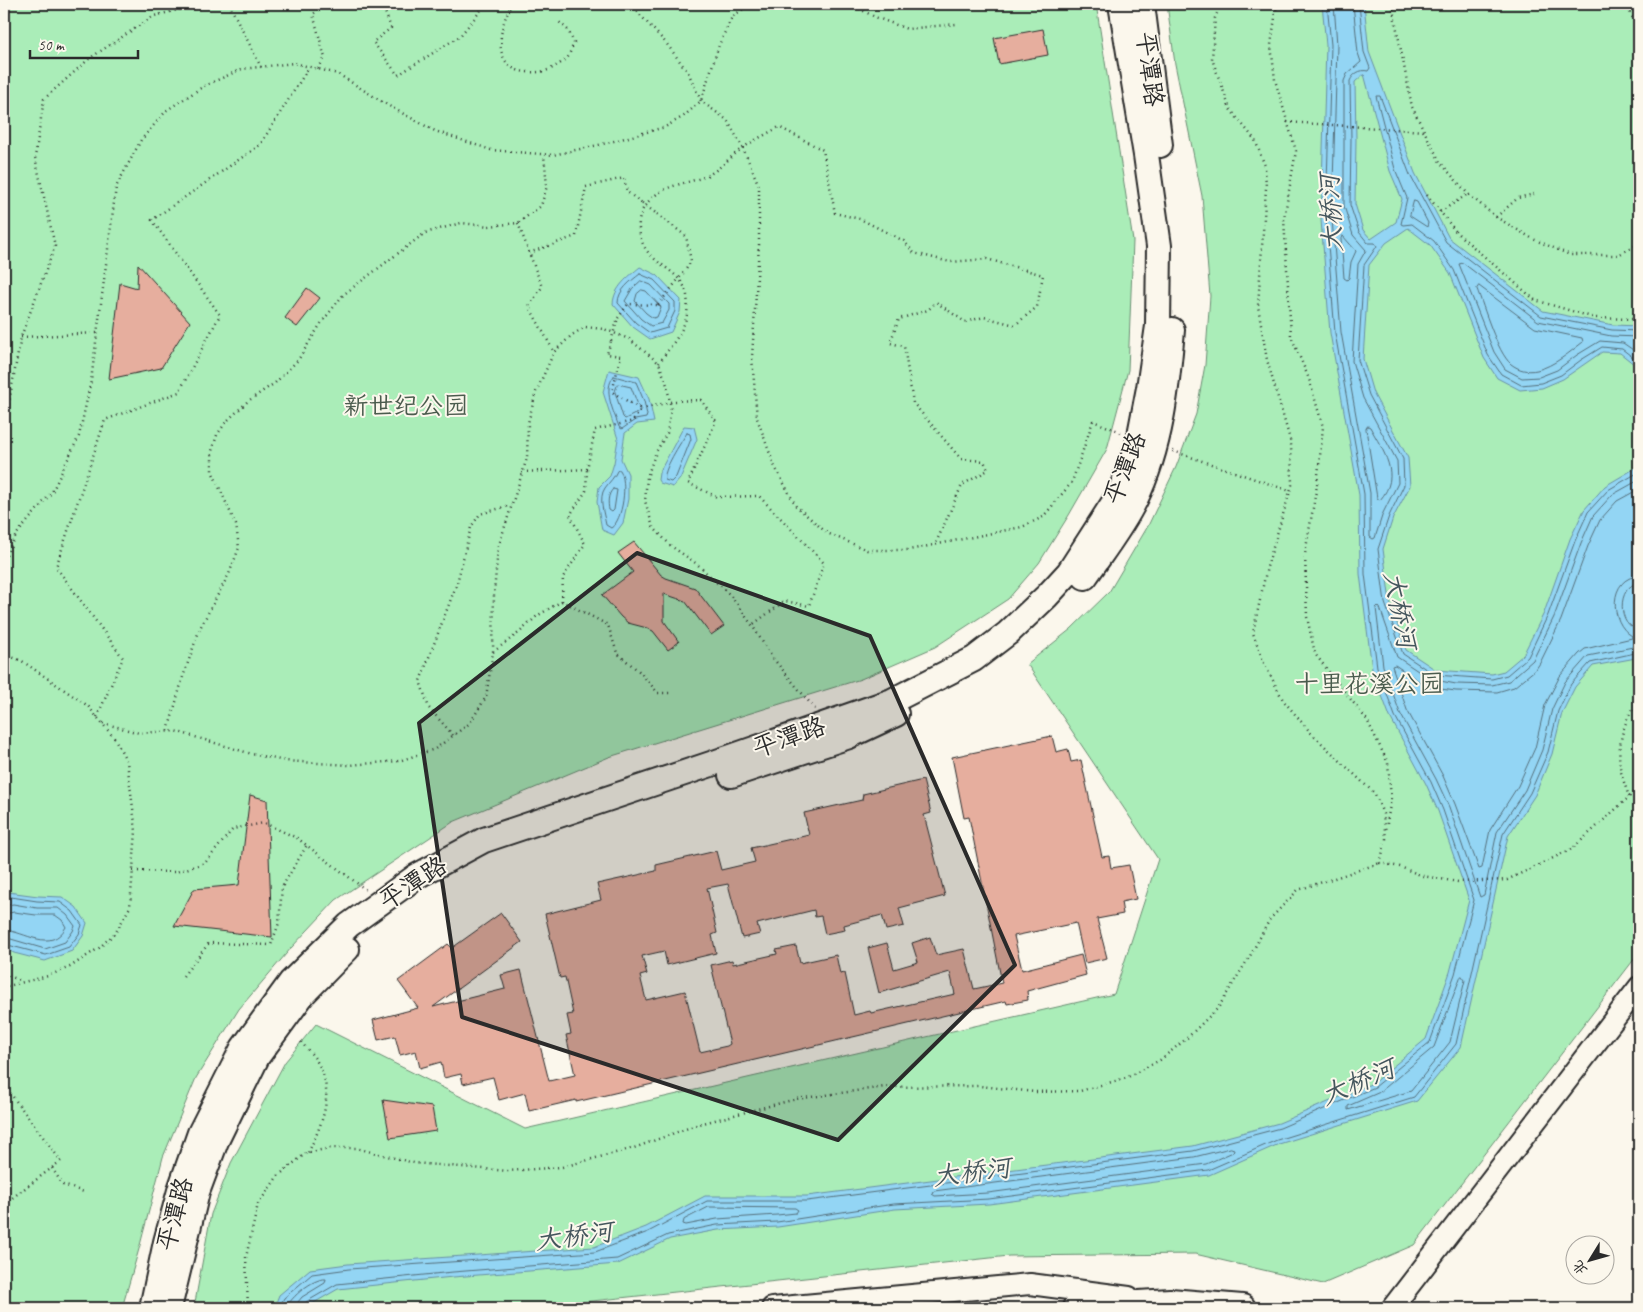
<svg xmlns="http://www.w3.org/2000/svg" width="1643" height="1312" viewBox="0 0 1643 1312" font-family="Caveat,'LXGW WenKai TC',sans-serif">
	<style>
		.green { fill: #aaedb8; stroke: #6a8c72 }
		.water { fill: #93d5f4; stroke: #6991a4; fill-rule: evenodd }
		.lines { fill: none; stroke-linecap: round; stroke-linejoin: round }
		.shore { stroke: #556f7b; stroke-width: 1 }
		.building { fill: #e6ae9e; stroke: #2b2b2b }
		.tertiary-casing { stroke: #2b2b2b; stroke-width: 24 }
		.secondary-casing { stroke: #2b2b2b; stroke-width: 28 }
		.primary-casing { stroke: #2b2b2b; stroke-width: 30 }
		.path { stroke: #2b2b2b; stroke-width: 2.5; stroke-dasharray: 1 4; stroke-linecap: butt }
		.tertiary { stroke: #fbf7ec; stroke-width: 20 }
		.secondary { stroke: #fbf7ec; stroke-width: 24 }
		.primary { stroke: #fbf7ec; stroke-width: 26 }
		.path-bridge { stroke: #2b2b2b; stroke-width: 2.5; stroke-dasharray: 1 4; stroke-linecap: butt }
		.marked { fill: #2b2b2b; fill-opacity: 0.2; stroke: #2b2b2b; stroke-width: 4; stroke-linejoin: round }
		.labels { text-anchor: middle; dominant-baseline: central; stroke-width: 4; stroke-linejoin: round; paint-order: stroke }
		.street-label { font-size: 25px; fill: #2b2b2b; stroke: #fbf7ec }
		.park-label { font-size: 25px; fill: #4b5c4e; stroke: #fbf7ec }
		.water-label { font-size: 26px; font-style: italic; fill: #45565d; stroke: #fbf7ec }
	</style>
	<rect width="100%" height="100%" fill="#fbf7ec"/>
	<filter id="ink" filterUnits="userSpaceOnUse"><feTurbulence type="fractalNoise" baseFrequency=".02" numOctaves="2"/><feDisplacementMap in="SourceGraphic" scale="10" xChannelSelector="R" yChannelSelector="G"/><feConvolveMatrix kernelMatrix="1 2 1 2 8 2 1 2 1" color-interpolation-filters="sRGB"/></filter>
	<g filter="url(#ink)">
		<g class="green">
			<path d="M 4,4 L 1096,4 L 1133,241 L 1128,370 L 1107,449 L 1069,515 L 1039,563 L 1008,599 L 935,647 L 861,679 L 609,757 L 453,822 L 336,900 L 292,947 L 239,1009 L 196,1078 L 163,1157 L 139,1249 L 122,1308 L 4,1308 Z"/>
			<path d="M 1167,4 L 1639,4 L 1639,953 L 1414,1245 L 1323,1284 L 1195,1254 L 1009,1256 L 527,1308 L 194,1308 L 211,1214 L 231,1163 L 285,1062 L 316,1024 L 525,1129 L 1114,994 L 1158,859 L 1027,664 L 1071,629 L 1109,592 L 1148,526 L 1176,467 L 1196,414 L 1205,365 L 1210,296 L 1202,196 L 1175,64 Z"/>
		</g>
		<g class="water">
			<path d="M 1322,4 L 1364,4 L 1369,52 L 1415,173 L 1449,238 L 1543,311 L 1613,325 L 1639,326 L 1639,368 L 1620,353 L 1602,352 L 1563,379 L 1542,388 L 1520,390 L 1497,378 L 1484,358 L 1450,273 L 1430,245 L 1408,228 L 1386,243 L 1369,265 L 1363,359 L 1373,393 L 1408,458 L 1410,486 L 1393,518 L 1383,549 L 1390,602 L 1406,650 L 1436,670 L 1492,674 L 1504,671 L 1523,655 L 1544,613 L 1570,539 L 1584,510 L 1605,486 L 1639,466 L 1639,591 L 1633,603 L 1637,617 L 1639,620 L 1639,659 L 1636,658 L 1593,666 L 1575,687 L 1562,713 L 1552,754 L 1535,795 L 1508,836 L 1461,1047 L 1417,1101 L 1279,1144 L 1209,1175 L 989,1204 L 895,1209 L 778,1227 L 718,1230 L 670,1239 L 618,1264 L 453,1277 L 338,1289 L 305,1308 L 274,1308 L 279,1295 L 310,1269 L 348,1264 L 594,1247 L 646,1227 L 705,1196 L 807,1196 L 1193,1146 L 1279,1123 L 1373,1083 L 1426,1039 L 1450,972 L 1469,900 L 1438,811 L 1426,784 L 1390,717 L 1372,669 L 1360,574 L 1359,495 L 1330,333 L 1321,220 L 1326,45 ZM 1364,74 L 1390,171 L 1402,199 L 1396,222 L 1371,239 L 1363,230 L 1355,204 L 1356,139 L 1355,82 Z"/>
			<path d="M 640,267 L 657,275 L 681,300 L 680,312 L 671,332 L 650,339 L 633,327 L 613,304 C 614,287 628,277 640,267 Z"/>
			<path d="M 609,370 L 639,377 L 649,399 L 654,422 L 637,424 L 625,433 L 621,459 L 628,474 L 628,499 L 623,523 L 614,535 L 602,530 L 597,502 L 599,487 L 610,476 L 614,463 L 618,439 L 603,392 Z"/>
			<path d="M 684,426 L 694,427 L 697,439 L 680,479 L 673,487 L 660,483 L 658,480 L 659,473 Z"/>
			<path d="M 8,892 L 38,896 L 62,897 L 76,907 L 87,923 L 83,936 L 72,951 L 45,961 L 14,953 L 4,948 L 4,897 Z"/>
		</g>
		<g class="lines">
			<g class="shore">
				<path d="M 1334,4 L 1337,45 L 1332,219 L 1341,332 L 1370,493 L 1370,537 L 1373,539 L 1375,538 L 1383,513 L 1398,483 L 1397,461 L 1363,398 L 1352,361 L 1358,264 L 1366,250 L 1353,235 L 1344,206 L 1344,81 L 1347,74 L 1361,62 L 1358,53 L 1353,4"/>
				<path d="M 1359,4 L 1364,52 L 1370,68 L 1368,71 C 1360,69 1353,74 1350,81 L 1351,139 L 1350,205 L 1359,232 L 1368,243 L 1375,243 L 1377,246 L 1364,265 L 1358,360 L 1369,395 L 1403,459 L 1404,485 L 1389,516 L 1378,549 L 1385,603 L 1403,654 L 1435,675 L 1492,679 L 1507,675 L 1528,657 L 1548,615 L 1575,541 L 1588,512 L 1608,490 L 1639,472"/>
				<path d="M 1414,201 L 1417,202 L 1428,223 L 1427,227 L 1410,216 Z"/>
				<path d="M 1343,236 L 1356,251 L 1351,262 L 1349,278 L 1347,280 L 1344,278 L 1341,239 Z"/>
				<path d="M 640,274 L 654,280 L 675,302 L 675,311 L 667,328 L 650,333 L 636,323 L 618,303 C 618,290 631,281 640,274 Z"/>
				<path d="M 641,281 L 651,285 L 669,304 L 669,310 L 662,323 L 651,326 L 641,319 L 625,301 L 632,289 Z"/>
				<path d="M 1479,286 L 1535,328 L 1582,338 L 1583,342 C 1570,352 1554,366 1537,370 C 1527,372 1519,370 1511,364 C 1497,352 1484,307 1477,289 Z"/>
				<path d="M 642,290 L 646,291 L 661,307 L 657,317 L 653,318 L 646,313 L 635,301 L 637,294 Z"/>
				<path d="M 1639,331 L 1612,330 L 1541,316 L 1446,242 L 1410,175 L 1380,96 L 1376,96 L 1395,169 L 1407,198 L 1401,224 L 1403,225 L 1412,224 L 1434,241 L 1454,270 L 1488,355 L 1501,374 L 1521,385 L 1541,383 L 1561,375 L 1581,360 L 1602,347 L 1622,349 L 1639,362"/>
				<path d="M 1639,337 L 1611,336 L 1538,321 L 1463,263 L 1459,264 L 1494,352 L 1505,369 L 1522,378 L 1539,377 L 1557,370 L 1577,355 L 1600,341 L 1623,343 L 1639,354"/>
				<path d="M 614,376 L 636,382 L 644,401 L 647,415 L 646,418 L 635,420 L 622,429 L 619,427 C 614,412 602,390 614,376 Z"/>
				<path d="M 618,384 L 631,387 L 640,410 L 639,412 L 625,419 L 623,417 L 615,392 Z"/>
				<path d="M 1368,426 L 1370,427 C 1383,451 1402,475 1380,500 L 1377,498 L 1366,429 Z"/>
				<path d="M 687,433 L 690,434 L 691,439 L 676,477 L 671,482 L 665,480 C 662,471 681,442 687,433 Z"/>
				<path d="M 620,470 C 628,481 623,521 611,528 L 606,525 C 604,514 598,498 605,488 C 610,481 614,478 617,471 Z"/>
				<path d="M 1639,480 L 1612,495 L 1593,516 L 1581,543 L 1554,617 L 1533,660 L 1509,681 L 1492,685 L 1456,684 L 1430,679 L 1397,657 L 1380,608 L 1378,606 L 1376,608 L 1383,666 L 1400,713 L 1436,779 L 1449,807 L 1480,897 L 1484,895 L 1497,832 L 1525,790 L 1542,750 L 1552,709 L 1565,682 L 1588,656 L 1633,647 L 1639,647"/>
				<path d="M 613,489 L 617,490 L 614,510 L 612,512 L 609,510 C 608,503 607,495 613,489 Z"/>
				<path d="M 1639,489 L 1617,501 L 1600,520 L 1588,546 L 1561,620 L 1540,663 L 1536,669 L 1514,687 L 1497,692 L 1456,691 L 1433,688 L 1426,686 L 1395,665 L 1392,666 L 1407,710 L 1443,776 L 1455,804 L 1479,869 L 1482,868 L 1490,830 L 1518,786 L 1535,748 L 1545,705 L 1560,676 L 1579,654 L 1585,649 L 1632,638 L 1632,636 C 1609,623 1608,577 1639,576"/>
				<path d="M 1639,583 C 1616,585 1617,628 1639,629"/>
				<path d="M 4,900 L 11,897 L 37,901 L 60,902 L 72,911 L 82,925 L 79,934 L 69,947 L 46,955 L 4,944"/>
				<path d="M 4,906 L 13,904 L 37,908 L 58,908 L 67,915 L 75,926 L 73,931 L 65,942 L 45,949 L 4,937"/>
				<path d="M 4,914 L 14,912 L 36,915 L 55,915 L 62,920 L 66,927 C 51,954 25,931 4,930"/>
				<path d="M 1462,976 L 1465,980 L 1450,1042 L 1411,1091 L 1348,1110 L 1348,1106 L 1380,1092 L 1434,1047 L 1460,978 Z"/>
				<path d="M 1231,1148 L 1234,1149 L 1233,1152 L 1206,1164 L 988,1193 L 935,1196 L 932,1194 L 934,1191 L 1194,1157 Z"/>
				<path d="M 709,1207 L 795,1208 L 798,1210 L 796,1213 L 777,1215 L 717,1219 L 686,1225 L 683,1224 L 684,1220 Z"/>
				<path d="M 279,1308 L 284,1298 L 312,1274 L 349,1269 L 595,1252 L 648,1232 L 707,1201 L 807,1201 L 1193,1151 L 1280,1128 L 1375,1087 L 1430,1042 L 1455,974 L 1474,900 L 1443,810 L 1431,782 L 1395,716 L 1377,667 L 1365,574 L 1364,494 L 1335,333 L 1326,219 L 1331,45 L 1327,4"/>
				<path d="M 286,1308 C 291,1297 313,1278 326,1279 L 325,1283 L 302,1297 L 298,1302 L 298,1308"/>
				<path d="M 304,1308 L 306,1302 L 337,1284 L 453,1272 L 617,1259 L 668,1235 L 717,1225 L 777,1222 L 894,1204 L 989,1199 L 1208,1170 L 1277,1140 L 1414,1097 L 1456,1044 L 1503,834 L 1530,793 L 1548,752 L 1558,711 L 1571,684 L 1590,663 L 1635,653 L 1639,654"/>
			</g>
		</g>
		<g class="building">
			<path d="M 1043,29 L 1048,55 L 999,64 L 994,38 Z"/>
			<path d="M 138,264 L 190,322 L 161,368 L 109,379 L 120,283 L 137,288 Z"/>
			<path d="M 307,288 L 320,298 L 297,327 L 285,318 Z"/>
			<path d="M 634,542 L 661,575 L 666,578 L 695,588 L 724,626 L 711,635 L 685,601 L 664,594 L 664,621 L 679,642 L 668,650 L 653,631 L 647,628 L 628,623 L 621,617 L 602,595 L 633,572 L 618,553 Z"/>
			<path d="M 1052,736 L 1056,752 L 1068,749 L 1071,762 L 1081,760 L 1102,857 L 1109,856 L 1111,868 L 1129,865 L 1136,899 L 1121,902 L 1123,914 L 1097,919 L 1107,958 L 1085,963 L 1076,923 L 1014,936 L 1022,970 L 1081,955 L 1086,975 L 1027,991 L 1028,1000 L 1007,1004 L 1006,1001 L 576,1102 L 576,1100 L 529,1111 L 525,1093 L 499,1100 L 493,1077 L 463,1084 L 461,1074 L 444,1078 L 441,1062 L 420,1068 L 416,1051 L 400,1055 L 395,1036 L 378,1040 L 373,1020 L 418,1008 L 398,981 L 448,944 L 452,948 L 501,913 L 522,942 L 433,1007 L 505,989 L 501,975 L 521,970 L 549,1081 L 575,1075 L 566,1035 L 571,1034 L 567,1015 L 573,1014 L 565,977 L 560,978 L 545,914 L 601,900 L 597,884 L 656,871 L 656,865 L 716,851 L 721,870 L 755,862 L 751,848 L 809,835 L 804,813 L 862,800 L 863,794 L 923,780 L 931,813 L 924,815 L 945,896 L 899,908 L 904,926 L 886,930 L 882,915 L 844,925 L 845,930 L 825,934 L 821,916 L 815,917 L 814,910 L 757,924 L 760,934 L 742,938 L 728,884 L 707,888 L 717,933 L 712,935 L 716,953 L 667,965 L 664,951 L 642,956 L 647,974 L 640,976 L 646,1000 L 685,991 L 700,1052 L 727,1046 L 730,1044 L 711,965 L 732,960 L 733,964 L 777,954 L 776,950 L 796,946 L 800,963 L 836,955 L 840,974 L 845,973 L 854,1015 L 870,1011 L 871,1013 L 955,994 L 950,972 L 879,993 L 868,948 L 887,943 L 894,969 L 918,962 L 912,943 L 930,937 L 936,955 L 964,949 L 974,989 L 1002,983 L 969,817 L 964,818 L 952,757 Z"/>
			<path d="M 250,795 L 267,800 L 272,937 L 174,926 L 194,889 L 239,885 Z"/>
			<path d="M 383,1100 L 432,1107 L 436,1131 L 390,1138 Z"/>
		</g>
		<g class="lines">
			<g class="tertiary-casing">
				<g id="tertiary">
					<path d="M 772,1308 L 1030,1284 L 1129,1297"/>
					<path d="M 1392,1308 L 1639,987"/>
				</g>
			</g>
			<g class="secondary-casing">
				<g id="secondary">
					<path d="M 1142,4 L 1160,145"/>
					<path d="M 1085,577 C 1102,552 1122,527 1135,500 C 1161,447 1167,388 1172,330"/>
					<path d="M 731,775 L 849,736 L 896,714"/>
					<path d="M 152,1308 L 166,1242 L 181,1187 L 200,1133 L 243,1048 L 291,982 L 349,925 L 417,876 L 484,840 L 717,762 L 892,701 L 974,659 L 1008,633 L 1047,596 L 1069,572 L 1120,493 L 1138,445 L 1149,388 L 1158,326 L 1159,246 L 1146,155 L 1121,4"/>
					<path d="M 169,1308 L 197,1192 L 216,1141 L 257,1057 L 303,994 L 347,949"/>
				</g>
			</g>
			<g class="primary-casing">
				<path id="primary" d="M 1076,1308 L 1170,1302 L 1242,1308"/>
			</g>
			<g class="path">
				<path d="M 229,4 L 261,67"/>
				<path d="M 382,4 L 391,28 L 373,42 L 398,75 L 460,36 L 486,4"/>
				<path d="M 512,4 C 499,26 490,68 526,72 C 536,73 547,72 556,66 C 559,64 565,61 568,57 C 570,53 572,47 574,43 L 568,30 L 559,22"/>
				<path d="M 630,4 L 666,43 L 688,72 L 701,101 L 727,120 L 743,148 L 759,186 L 759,245 L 752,357 L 757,418 L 774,465 L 796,506 L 827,533 L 867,550 L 909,550 L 1022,527 L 1043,517 L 1072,482 L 1093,421 L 1121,432"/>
				<path d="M 850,4 L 875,17 L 907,29 L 956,24"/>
				<path d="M 1221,4 L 1215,18 L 1212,59 L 1230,109 L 1255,140 L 1265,166 L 1266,188 L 1258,306 L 1267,360 L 1291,443 L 1292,485 L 1267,567 L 1253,633 L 1263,661 L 1283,700 L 1311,733 L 1375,794 L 1383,814 L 1386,839 L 1380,863 L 1400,867 L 1423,876 L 1458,882 L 1507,880 L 1572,849 L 1639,788"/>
				<path d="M 1277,4 L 1271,45 L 1275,80 L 1296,151 L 1284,219 L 1291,336 L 1309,379 L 1323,427 L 1317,485 L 1305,554 L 1307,617 L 1315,654 L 1367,720 L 1388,763 L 1391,798 L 1386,830"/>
				<path d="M 1392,4 L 1412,107 L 1440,162 L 1468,194 L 1496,217 L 1533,239 L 1570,255 L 1618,255 L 1639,244"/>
				<path d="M 1624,4 L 1639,28"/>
				<path d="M 318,69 L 325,58 L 313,14 L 328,4"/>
				<path d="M 1287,122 L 1424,131"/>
				<path d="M 1427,195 L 1457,233 L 1535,300 L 1595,318 L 1633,319 L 1639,317"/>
				<path d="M 1440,212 L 1468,194"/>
				<path d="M 657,214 L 686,236 L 691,261 L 685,271"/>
				<path d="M 1496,217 L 1518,198 L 1534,194"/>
				<path d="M 518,223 L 542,287 L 529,306 L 554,352"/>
				<path d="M 1636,246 L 1639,260"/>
				<path d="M 529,253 L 576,236 L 586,187 L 624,178 L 627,192 L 642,203"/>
				<path d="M 618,318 L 628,304 L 658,305"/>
				<path d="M 21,337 L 97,333"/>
				<path d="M 659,363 C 669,348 684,332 687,314 C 688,306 688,295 685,288 C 672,263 643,264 639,229 C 638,219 641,210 648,202 C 666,182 689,185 710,174 C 722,167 731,156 743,148 C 754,140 767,134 779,127 L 823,150 L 835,213 L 860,219 L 904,241 L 914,253 L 950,262 L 987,259 L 1043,275 L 1037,307 L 1015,325 L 984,317 L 965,322 L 936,302 L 928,310 L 899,319 L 890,343 L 904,346 L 913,403 L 961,459 L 984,461 L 988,470 L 962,485 L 935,545"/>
				<path d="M 641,409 L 674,401 L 701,400 L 716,421 L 688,483 L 717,497 L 759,496 L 824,563 L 809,606 L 785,601 L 752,625"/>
				<path d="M 4,429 L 21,337 L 55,246 L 35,157 L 44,99 L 90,58 L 154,16 L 201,4"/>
				<path d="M 1173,451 L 1290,491"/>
				<path d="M 522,472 L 587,469 L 595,430 L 633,421 L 641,409 L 612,392 L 621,356 L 607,354 L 611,341"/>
				<path d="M 4,560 L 16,535 L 52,492 L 79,436 L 91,381 L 116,187 L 141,140 L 167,110 L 204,86 L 242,69 L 294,63 L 338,74 L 389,106 L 435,131 L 491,150 L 553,155 L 603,144 L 665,127 L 684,116 L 701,101 L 719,45 L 732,17 L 750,4"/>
				<path d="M 562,601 L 563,577 L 585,544 L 570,515 L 586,491 L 587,469"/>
				<path d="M 493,652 L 520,632 L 537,616 L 562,601 L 608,625 L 617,653 L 640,672 L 658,693 L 672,693"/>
				<path d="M 4,654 L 22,661 L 88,706 L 115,739 L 127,762 L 136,831 L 130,907 L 116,932 L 99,948 L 70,967 L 48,976 L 4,987"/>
				<path d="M 97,717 L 123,658 L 56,567 L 105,420 L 179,392 L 220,315 L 152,220 L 260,145 L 309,67"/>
				<path d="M 103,723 L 139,733 L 175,731 L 252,754 L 285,761 L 349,765 L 399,761 L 435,749 L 470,723 L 486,697 L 493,652 L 494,593 L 498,548 L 527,458 L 528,423 L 536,392 L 554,352 L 572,335 L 585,327 L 604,329 L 629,339 L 659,363 L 667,385 L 671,409 L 667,433 L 656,452 L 647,477 L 645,501 L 653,527 L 671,546 L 697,564 L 730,595 L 752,625 L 772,657 L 815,709"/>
				<path d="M 168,731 L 183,677 L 200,628 L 229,574 L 239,548 L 236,525 L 212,471 L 212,451 L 217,435 L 226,422 L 248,401 L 275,383 L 298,360 L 322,322 L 343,295 L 425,233 L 461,223 L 489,226 L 518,223 L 541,206 L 547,186 L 544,155"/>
				<path d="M 453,735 L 429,708 L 420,681 L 457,583 L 471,527 L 480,514 L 511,505"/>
				<path d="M 1629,797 C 1626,787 1621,776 1620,766 C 1617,748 1624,715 1639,703"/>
				<path d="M 133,871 L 176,872 L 205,863 L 233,829 L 264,823 L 297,838 L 366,890"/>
				<path d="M 4,974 L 22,981"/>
				<path d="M 183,976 L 209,943 L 271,945 L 279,923 L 282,887 L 307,845"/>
				<path d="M 301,1042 C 306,1048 312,1054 316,1060 C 336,1092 323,1122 308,1153"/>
				<path d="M 4,1085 L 61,1161 L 4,1204"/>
				<path d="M 52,1168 L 63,1185 L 84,1192"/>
				<path d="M 248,1308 L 246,1257 L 258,1204 L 278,1176 L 306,1153 L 331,1148 L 356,1148 L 414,1163 L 508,1171 L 562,1167 L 634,1148 L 699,1124 L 796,1099 L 885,1087 L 980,1086 L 1035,1092 L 1080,1091 L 1126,1078 L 1160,1060 L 1186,1039 L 1218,1008 L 1250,956 L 1270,919 L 1298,890 L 1380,863"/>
			</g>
			<use href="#tertiary" class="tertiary"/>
			<use href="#secondary" class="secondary"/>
			<use href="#primary" class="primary"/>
			<g class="path-bridge">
				<path d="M 642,203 L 657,214"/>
				<path d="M 658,305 L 685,271"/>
				<path d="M 611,341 L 618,318"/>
			</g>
		</g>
	</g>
	<path class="marked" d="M 637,553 L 870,636 L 1015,965 L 838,1140 L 462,1017 L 419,723 Z"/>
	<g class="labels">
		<g class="street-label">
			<text transform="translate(1150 69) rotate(83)">平潭路</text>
			<text transform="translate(1125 468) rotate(-69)">平潭路</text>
			<text transform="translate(789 737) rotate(-19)">平潭路</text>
			<text transform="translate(413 883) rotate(-33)">平潭路</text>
			<text transform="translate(175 1214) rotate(-75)">平潭路</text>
		</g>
		<g class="park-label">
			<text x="406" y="406">新世纪公园</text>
			<text x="1369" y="684">十里花溪公园</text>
		</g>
		<g class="water-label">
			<text transform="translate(1331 213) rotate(-93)">大桥河</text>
			<text transform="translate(1400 610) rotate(79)">大桥河</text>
			<text transform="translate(1358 1082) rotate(-23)">大桥河</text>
			<text transform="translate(972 1172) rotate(-7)">大桥河</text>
			<text transform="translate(574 1236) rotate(-7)">大桥河</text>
		</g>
	</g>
	<rect width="1643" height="1312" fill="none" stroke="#fbf7ec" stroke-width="20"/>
	<rect x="10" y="10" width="1623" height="1292" fill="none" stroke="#2b2b2b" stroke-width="2" filter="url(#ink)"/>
	<g transform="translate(1590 1260) rotate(233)"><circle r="24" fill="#fbf7ec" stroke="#a8a59f"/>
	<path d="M0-4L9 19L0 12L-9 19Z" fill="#2b2b2b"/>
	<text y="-8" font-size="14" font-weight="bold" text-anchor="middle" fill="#2b2b2b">北</text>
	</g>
	<path d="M30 50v8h108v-8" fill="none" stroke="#2b2b2b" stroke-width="2.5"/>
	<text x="38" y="50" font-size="15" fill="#2b2b2b" stroke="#fbf7ec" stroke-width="4" paint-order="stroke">50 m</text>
</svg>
